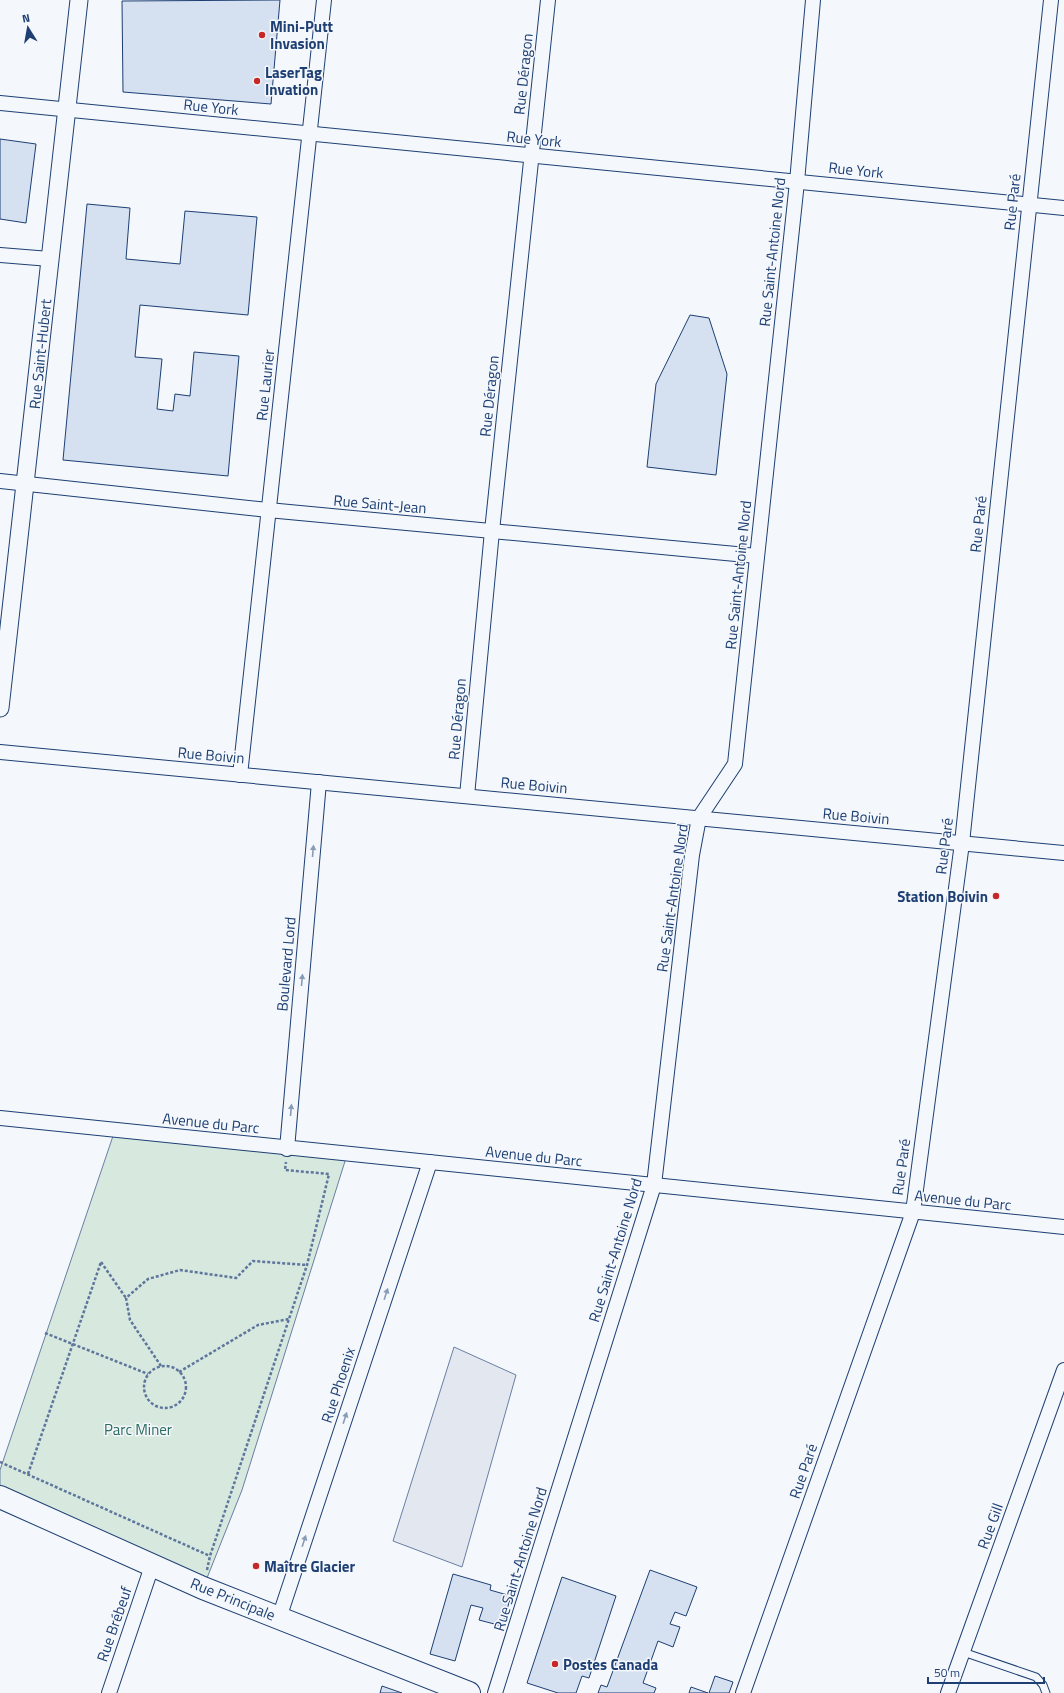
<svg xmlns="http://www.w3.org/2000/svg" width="1064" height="1693" viewBox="0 0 1064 1693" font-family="'Titillium Web',sans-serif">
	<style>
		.green { fill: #d7e8df; stroke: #687fa3 }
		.parking { fill: #e3e8f0; stroke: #687fa3 }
		.building { fill: #d5e0f0; stroke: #1d3f73 }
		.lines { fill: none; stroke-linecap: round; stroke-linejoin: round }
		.service-casing { stroke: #1d3f73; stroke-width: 9 }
		.minor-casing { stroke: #1d3f73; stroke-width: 16 }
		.tertiary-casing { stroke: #1d3f73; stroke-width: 19 }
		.primary-casing { stroke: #1d3f73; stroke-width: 24 }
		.path { stroke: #5e769c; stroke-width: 2.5; stroke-dasharray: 3 2; stroke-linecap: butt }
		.service { stroke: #f4f7fb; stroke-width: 7 }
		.minor { stroke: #f4f7fb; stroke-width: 14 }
		.tertiary { stroke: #f4f7fb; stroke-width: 17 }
		.primary { stroke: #f4f7fb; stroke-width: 22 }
		.oneway { fill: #889bb7 }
		.poi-dot { fill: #c62828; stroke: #f4f7fb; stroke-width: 1.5 }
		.labels { text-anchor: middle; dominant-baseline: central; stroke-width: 3; stroke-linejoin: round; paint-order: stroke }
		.poi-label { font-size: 15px; font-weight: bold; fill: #1d3f73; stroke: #f4f7fb; text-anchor: start }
		.street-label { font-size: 15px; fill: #1d3f73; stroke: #f4f7fb }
		.park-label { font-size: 15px; fill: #2c6c60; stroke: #f4f7fb }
	</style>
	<rect width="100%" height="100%" fill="#f4f7fb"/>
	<path class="green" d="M 113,1136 L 346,1158 L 242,1490 L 203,1588 L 0,1497 L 0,1470 Z"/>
	<path class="parking" d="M 454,1347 L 516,1375 L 462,1567 L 393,1541 Z"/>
	<g class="building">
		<path d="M 280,0 L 271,104 L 123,92 L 122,1 Z"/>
		<path d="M 0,139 L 36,144 L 26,223 L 0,219 Z"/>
		<path d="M 87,204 L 130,208 L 126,259 L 180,264 L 185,211 L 257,217 L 248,315 L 140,305 L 135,357 L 162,359 L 157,409 L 173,411 L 175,394 L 190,396 L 194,352 L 239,356 L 228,476 L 63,460 Z"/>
		<path d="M 690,315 L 709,318 L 727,374 L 716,475 L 647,467 L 656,384 Z"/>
		<path d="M 650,1570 L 697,1587 L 686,1616 L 675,1612 L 670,1624 L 680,1627 L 673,1647 L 658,1641 L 643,1683 L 656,1688 L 654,1693 L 598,1693 L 601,1685 L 607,1687 Z"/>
		<path d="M 453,1574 L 491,1585 L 490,1590 L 511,1596 L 502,1626 L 479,1620 L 483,1608 L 471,1605 L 455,1661 L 430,1654 Z"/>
		<path d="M 562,1577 L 616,1596 L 589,1678 L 582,1676 L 576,1693 L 558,1693 L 527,1683 Z"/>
		<path d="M 715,1676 L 733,1682 L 729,1693 L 709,1693 Z"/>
		<path d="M 382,1686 L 402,1693 L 380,1693 Z"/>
		<path d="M 691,1687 L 708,1693 L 689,1693 Z"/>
	</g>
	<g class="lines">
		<g class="service-casing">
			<path id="service" d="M 963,1652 L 1036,1677 L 1043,1685 L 1046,1693"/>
		</g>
		<g class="minor-casing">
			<g id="minor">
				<path d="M 0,103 L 1064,208"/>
				<path d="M 0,255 L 50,259"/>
				<path d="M 0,481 L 268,510 L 757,556"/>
				<path d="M 0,752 L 1064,853"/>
				<path d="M 240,775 L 324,0"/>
				<path d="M 467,796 L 492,531 L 548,0"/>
				<path d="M 0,1118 L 1064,1227"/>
				<path d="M 287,1149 L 319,782"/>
				<path d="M 279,1618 L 430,1162"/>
				<path d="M 109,1693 L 152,1566"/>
				<path d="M 495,1693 L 654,1185 L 692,855 L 699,818 L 735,764 L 797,182 L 813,0"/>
				<path d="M 743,1693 L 913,1212 L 962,843 L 1051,0"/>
				<path d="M 948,1693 L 1064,1370"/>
			</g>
		</g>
		<g class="tertiary-casing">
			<path id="tertiary" d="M 0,708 L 79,0"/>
		</g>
		<g class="primary-casing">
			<path id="primary" d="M 0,1497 L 203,1588 L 469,1693"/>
		</g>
		<g class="path">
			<path d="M 101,1262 L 126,1298"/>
			<path d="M 45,1333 L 148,1374"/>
			<path d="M 161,1366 L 130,1320 L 126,1298 L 148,1279 L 180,1270 L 236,1278 L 253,1261 L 307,1265"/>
			<circle cx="165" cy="1387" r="21"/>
			<path d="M 179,1372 L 258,1325 L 289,1319"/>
			<path d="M 0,1462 L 210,1556"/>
			<path d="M 28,1474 L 101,1262"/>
			<path d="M 207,1570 L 210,1556 L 307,1265 L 329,1174 L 285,1170 L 286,1162"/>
		</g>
		<use href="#service" class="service"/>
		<use href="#minor" class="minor"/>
		<use href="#tertiary" class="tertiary"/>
		<use href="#primary" class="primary"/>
	</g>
	<defs><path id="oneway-solid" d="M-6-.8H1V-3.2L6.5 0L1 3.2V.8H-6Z"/></defs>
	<g class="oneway">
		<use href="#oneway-solid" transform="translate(313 851) rotate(-85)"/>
		<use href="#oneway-solid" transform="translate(302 980) rotate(-85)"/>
		<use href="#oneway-solid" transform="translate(291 1110) rotate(-85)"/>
		<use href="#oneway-solid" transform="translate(386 1294) rotate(-72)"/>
		<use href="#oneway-solid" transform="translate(345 1418) rotate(-72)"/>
		<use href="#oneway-solid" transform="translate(304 1541) rotate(-72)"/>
	</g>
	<g class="poi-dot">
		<circle cx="262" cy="35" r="4"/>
		<circle cx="257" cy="81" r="4"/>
		<circle cx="996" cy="896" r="4"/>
		<circle cx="256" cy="1566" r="4"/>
		<circle cx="555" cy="1664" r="4"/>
	</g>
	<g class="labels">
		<g class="poi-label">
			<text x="270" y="26">Mini-Putt<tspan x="270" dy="17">Invasion</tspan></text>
			<text x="265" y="72">LaserTag<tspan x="265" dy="17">Invation</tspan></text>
			<text x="988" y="896" text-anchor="end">Station Boivin</text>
			<text x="264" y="1566">Maître Glacier</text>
			<text x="563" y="1664">Postes Canada</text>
		</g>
		<g class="street-label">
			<text transform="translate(523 74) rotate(-84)">Rue Déragon</text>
			<text transform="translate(211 107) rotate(6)">Rue York</text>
			<text transform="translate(534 139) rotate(6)">Rue York</text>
			<text transform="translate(856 170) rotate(6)">Rue York</text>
			<text transform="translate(1012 202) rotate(-84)">Rue Paré</text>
			<text transform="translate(772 252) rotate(-84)">Rue Saint-Antoine Nord</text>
			<text transform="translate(40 354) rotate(-84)">Rue Saint-Hubert</text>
			<text transform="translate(265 385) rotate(-84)">Rue Laurier</text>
			<text transform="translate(489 396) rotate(-84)">Rue Déragon</text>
			<text transform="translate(380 504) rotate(5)">Rue Saint-Jean</text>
			<text transform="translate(978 524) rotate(-84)">Rue Paré</text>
			<text transform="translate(738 575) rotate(-84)">Rue Saint-Antoine Nord</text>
			<text transform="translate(457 719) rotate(-85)">Rue Déragon</text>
			<text transform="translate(211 755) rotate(5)">Rue Boivin</text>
			<text transform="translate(534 785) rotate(5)">Rue Boivin</text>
			<text transform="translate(856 816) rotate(5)">Rue Boivin</text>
			<text transform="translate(944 846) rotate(-83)">Rue Paré</text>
			<text transform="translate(672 898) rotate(-82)">Rue Saint-Antoine Nord</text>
			<text transform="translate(286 964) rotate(-85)">Boulevard Lord</text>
			<text transform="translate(211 1123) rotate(6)">Avenue du Parc</text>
			<text transform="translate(534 1156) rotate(6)">Avenue du Parc</text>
			<text transform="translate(901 1167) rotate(-82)">Rue Paré</text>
			<text transform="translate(963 1200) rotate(6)">Avenue du Parc</text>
			<text transform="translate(615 1250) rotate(-73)">Rue Saint-Antoine Nord</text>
			<text transform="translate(338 1385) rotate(-72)">Rue Phoenix</text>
			<text transform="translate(803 1471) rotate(-71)">Rue Paré</text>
			<text transform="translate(990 1526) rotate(-70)">Rue Gill</text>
			<text transform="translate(520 1559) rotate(-73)">Rue Saint-Antoine Nord</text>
			<text transform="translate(233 1599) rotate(22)">Rue Principale</text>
			<text transform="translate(114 1624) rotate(-71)">Rue Brébeuf</text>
		</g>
		<g class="park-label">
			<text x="138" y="1429">Parc Miner</text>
		</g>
	</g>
	<g transform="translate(28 28) rotate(349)" stroke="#f4f7fb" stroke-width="3" paint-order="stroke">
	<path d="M0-3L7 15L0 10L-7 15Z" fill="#1d3f73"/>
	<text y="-6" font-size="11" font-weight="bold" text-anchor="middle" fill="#1d3f73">N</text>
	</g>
	<path d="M928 1677v6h116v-6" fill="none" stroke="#1d3f73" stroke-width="2"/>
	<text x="934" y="1677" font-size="12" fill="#1d3f73" stroke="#f4f7fb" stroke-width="3" paint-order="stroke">50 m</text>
</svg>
